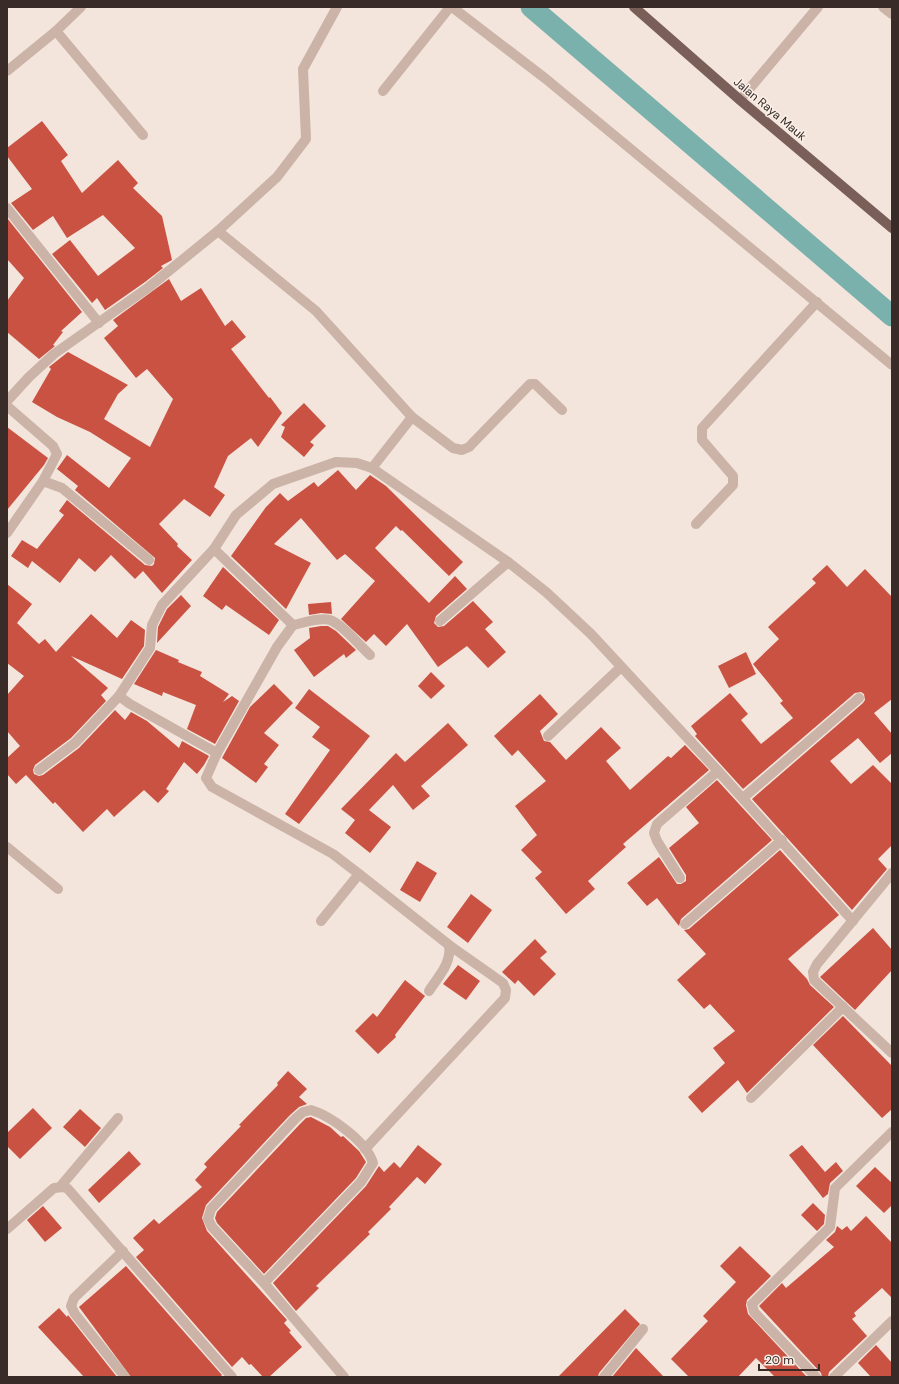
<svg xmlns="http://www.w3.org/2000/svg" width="899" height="1384" viewBox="0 0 899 1384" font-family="'DM Sans',sans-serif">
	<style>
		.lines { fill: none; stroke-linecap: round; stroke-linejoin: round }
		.canal { stroke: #7ab1ac; stroke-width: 21 }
		.building { fill: #ca5243 }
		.minor { stroke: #cbb3a7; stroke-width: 10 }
		.major { stroke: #7a5f58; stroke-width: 10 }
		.labels { text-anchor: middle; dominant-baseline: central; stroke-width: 3; stroke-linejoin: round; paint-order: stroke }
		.street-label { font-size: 12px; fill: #382b28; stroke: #faf0e8 }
	</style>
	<rect width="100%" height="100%" fill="#f3e5dc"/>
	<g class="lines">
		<path class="canal" d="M 531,7 L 892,316"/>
	</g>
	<g class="building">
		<path d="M 42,121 L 68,155 L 61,161 L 82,193 L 118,160 L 138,183 L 133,188 L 162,216 L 172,260 L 161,266 L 163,268 L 145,282 L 105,310 L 97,298 L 92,303 L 52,254 L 70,240 L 98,276 L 135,248 L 103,215 L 67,238 L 53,216 L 33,230 L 11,203 L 32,189 L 7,156 L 7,148 Z"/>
		<path d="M 7,218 L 82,312 L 61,331 L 63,332 L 53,345 L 55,346 L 39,359 L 7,332 L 7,301 L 24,278 L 7,259 Z"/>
		<path d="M 169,279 L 181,301 L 201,288 L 225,326 L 232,320 L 246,337 L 231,349 L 269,398 L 270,397 L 282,413 L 258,447 L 251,438 L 228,456 L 214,487 L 225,495 L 210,517 L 184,499 L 159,524 L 178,544 L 177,546 L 192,560 L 162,593 L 143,571 L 135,579 L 111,555 L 95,572 L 79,558 L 60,583 L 32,561 L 28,568 L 11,556 L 22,540 L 37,549 L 64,515 L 59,511 L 67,500 L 145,565 L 152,566 L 154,564 L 155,558 L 75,490 L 78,486 L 57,469 L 67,455 L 109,488 L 131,458 L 90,432 L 57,417 L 32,402 L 51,369 L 49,367 L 68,352 L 128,385 L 118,394 L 104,419 L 150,447 L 173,399 L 147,369 L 136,378 L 104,338 L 118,326 L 113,320 Z"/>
		<path d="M 304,403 L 326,426 L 310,442 L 314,445 L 304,457 L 281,437 L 285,427 L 281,425 Z"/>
		<path d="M 7,427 L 48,458 L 44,465 L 7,510 Z"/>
		<path d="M 338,470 L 356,490 L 370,475 L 386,486 L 463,562 L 449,576 L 402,530 L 401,531 L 396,526 L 375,548 L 429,603 L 455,576 L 467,589 L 436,616 L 434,623 L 438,627 L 444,626 L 473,601 L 493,622 L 485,629 L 506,652 L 488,668 L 467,646 L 438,667 L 407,624 L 386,646 L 374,634 L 366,642 L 341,619 L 375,581 L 345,554 L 337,560 L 301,518 L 274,544 L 311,563 L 286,609 L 231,556 L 266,507 L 280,493 L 288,501 L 314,482 L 318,487 Z"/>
		<path d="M 827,565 L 847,587 L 865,569 L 892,597 L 892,699 L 874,713 L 892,734 L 892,753 L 880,763 L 858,738 L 830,761 L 851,784 L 873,765 L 892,784 L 892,845 L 878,859 L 887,869 L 852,910 L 752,799 L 863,703 L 865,700 L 864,694 L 861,692 L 855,693 L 743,789 L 695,736 L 697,734 L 691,726 L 730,693 L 748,714 L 741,720 L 761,744 L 793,718 L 780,703 L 783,701 L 753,664 L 779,639 L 768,627 L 816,583 L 812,579 Z"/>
		<path d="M 223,567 L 279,620 L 269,635 L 226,605 L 222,610 L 203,596 Z"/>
		<path d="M 7,584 L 32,604 L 17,623 L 39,644 L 45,639 L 56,652 L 91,614 L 117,638 L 131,620 L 145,630 L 144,646 L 122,679 L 71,656 L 108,688 L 101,695 L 106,701 L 71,738 L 35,765 L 33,770 L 34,774 L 39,776 L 43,775 L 79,748 L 115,710 L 125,720 L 131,712 L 147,721 L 179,748 L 182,741 L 209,756 L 204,765 L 197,774 L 184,762 L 166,789 L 169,791 L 158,803 L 144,790 L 114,817 L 107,809 L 83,832 L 55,802 L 53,804 L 26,775 L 16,784 L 7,774 L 7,758 L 20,746 L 7,731 L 7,695 L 24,676 L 7,663 Z"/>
		<path d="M 181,595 L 191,606 L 157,643 L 158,627 L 167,609 Z"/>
		<path d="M 331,602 L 332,614 L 321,613 L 309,615 L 308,604 Z"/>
		<path d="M 321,626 L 328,626 L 336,631 L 356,650 L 346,658 L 344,654 L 314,677 L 294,650 L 310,638 L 309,628 Z"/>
		<path d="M 156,650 L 179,660 L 178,662 L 202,672 L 200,676 L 229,694 L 223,702 L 232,696 L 239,701 L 215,744 L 187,729 L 196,705 L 163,692 L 162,696 L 134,684 Z"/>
		<path d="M 746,652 L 756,674 L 729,688 L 718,666 Z"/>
		<path d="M 431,672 L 445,686 L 431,699 L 418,686 Z"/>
		<path d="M 274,684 L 293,703 L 264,733 L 279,745 L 264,764 L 268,767 L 256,783 L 222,758 L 250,707 Z"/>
		<path d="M 309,689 L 370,736 L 299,824 L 285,814 L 330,750 L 312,737 L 320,727 L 295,708 Z"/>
		<path d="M 540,694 L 558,714 L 540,731 L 544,741 L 550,742 L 566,760 L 601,727 L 621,748 L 606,761 L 630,790 L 668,756 L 671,758 L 685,745 L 709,770 L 623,844 L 626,847 L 588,881 L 595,889 L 566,914 L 535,878 L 542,872 L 521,850 L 537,835 L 515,806 L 546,781 L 518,750 L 512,756 L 494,736 Z"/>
		<path d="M 448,723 L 468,745 L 421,786 L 430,796 L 413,810 L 393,785 L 369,810 L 391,827 L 370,853 L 345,833 L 355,820 L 341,809 L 396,753 L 405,762 Z"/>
		<path d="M 717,780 L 772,840 L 681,919 L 679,926 L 657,898 L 647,906 L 627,883 L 659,857 L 677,884 L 681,884 L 686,881 L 686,875 L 669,848 L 699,823 L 686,807 Z"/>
		<path d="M 780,850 L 839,915 L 788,959 L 807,979 L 810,985 L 834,1007 L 747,1093 L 738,1080 L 702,1113 L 688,1097 L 725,1063 L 713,1048 L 735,1031 L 710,1004 L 704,1009 L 677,980 L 706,954 L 684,930 L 689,929 Z"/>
		<path d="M 417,861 L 437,873 L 420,902 L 400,890 Z"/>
		<path d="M 471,894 L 492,910 L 468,943 L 447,927 Z"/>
		<path d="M 873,928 L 892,950 L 892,970 L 855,1010 L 820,977 Z"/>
		<path d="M 535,939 L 547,952 L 540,958 L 556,974 L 534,996 L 518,980 L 515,984 L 502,972 Z"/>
		<path d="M 458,965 L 480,981 L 466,1000 L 443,984 Z"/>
		<path d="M 405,980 L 425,996 L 395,1035 L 396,1037 L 378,1054 L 355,1031 L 373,1013 L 377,1017 Z"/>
		<path d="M 843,1016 L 892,1066 L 892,1109 L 882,1118 L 813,1045 Z"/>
		<path d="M 288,1071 L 307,1089 L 299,1097 L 307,1104 L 299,1107 L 290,1115 L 206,1205 L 202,1218 L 207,1231 L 287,1320 L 284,1323 L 291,1331 L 289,1332 L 302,1347 L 269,1377 L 263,1377 L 251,1364 L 249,1365 L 242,1357 L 232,1367 L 136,1257 L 144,1250 L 133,1238 L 154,1219 L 159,1224 L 202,1187 L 195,1180 L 207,1167 L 204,1164 L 241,1126 L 239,1125 L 278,1085 L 277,1083 Z"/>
		<path d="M 33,1108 L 52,1128 L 20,1159 L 7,1146 L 7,1133 Z"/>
		<path d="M 80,1109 L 101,1128 L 85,1147 L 63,1127 Z"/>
		<path d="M 311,1117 L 330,1127 L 341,1137 L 343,1136 L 359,1151 L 366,1162 L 356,1178 L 264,1274 L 217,1223 L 215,1218 L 217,1212 L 300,1124 L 306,1118 Z"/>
		<path d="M 418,1145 L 442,1164 L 425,1184 L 417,1177 L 389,1207 L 391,1209 L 368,1232 L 370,1234 L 316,1286 L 319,1288 L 296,1311 L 273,1283 L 366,1186 L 379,1166 L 384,1172 L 394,1162 L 400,1168 Z"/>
		<path d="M 802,1145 L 825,1172 L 836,1162 L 843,1171 L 830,1183 L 828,1194 L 823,1198 L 789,1155 Z"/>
		<path d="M 129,1151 L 141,1164 L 99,1203 L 88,1190 Z"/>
		<path d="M 875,1167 L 892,1183 L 892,1205 L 884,1213 L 856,1186 Z"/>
		<path d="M 813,1203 L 825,1215 L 824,1224 L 817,1231 L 801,1215 Z"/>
		<path d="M 43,1206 L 62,1228 L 45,1242 L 27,1220 Z"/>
		<path d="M 866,1216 L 892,1243 L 892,1298 L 882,1288 L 854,1313 L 856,1316 L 852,1319 L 867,1336 L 829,1372 L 828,1377 L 822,1377 L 821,1373 L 759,1306 L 782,1283 L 786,1288 L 834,1247 L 826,1240 L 835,1232 L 837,1226 L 842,1230 L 847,1226 L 851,1231 Z"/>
		<path d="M 740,1246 L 771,1276 L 747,1300 L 746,1305 L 748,1314 L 807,1377 L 775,1377 L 756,1358 L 738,1377 L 689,1377 L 671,1359 L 708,1321 L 703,1316 L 736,1282 L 720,1266 Z"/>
		<path d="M 126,1266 L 222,1375 L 220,1377 L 131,1377 L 79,1307 Z"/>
		<path d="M 59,1308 L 67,1317 L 68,1315 L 117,1377 L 84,1377 L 38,1327 Z"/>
		<path d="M 625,1309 L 640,1324 L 599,1373 L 598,1377 L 558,1377 Z"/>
		<path d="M 876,1345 L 892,1363 L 892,1377 L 871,1377 L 858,1363 Z"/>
		<path d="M 636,1348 L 664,1377 L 612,1377 Z"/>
	</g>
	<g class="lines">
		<g class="minor">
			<path d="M 452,7 L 546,79 L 892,365"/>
			<path d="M 883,7 L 892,14"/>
			<path d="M 56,31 L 143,135"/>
			<path d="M 7,71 L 56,31 L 81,7"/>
			<path d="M 383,91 L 450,7"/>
			<path d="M 740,100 L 818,7"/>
			<path d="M 7,208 L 99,323"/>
			<path d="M 218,231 L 316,311 L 412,417 L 453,448 L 462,450 L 469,447 L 530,384 L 535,384 L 562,410"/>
			<path d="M 7,401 L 29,377 L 54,354 L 149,287 L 218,231 L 277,177 L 306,139 L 303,69 L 337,7"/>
			<path d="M 7,406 L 53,446 L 57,454 L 43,481 L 7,533"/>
			<path d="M 372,468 L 508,562 L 546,592 L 591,634 L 718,771 L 853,921"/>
			<path d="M 43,481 L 62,488 L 149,560"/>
			<path d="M 696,524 L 733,485 L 733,476 L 702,440 L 702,428 L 817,302"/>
			<path d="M 214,549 L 293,625"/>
			<path d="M 440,621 L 508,562"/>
			<path d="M 119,696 L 130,704 L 217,753"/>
			<path d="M 548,736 L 621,667"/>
			<path d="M 39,770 L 75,743 L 119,696 L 150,648 L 152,625 L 162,605 L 214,549 L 236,515 L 273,484 L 336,462 L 357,463 L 372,468 L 412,417"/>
			<path d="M 743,798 L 859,698"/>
			<path d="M 7,847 L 58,889"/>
			<path d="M 892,873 L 817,964 L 813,972 L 814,980 L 892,1053"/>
			<path d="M 359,874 L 449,945 C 452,963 438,977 429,991"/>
			<path d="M 680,878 L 657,841 L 654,833 L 657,824 L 718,771"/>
			<path d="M 321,921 L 359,874 L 333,854 L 212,787 L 206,778 L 217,753 L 277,647 L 293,625 C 304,623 319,617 330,620 C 342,624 360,646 370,655"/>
			<path d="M 685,924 L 782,840"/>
			<path d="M 751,1098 L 843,1007"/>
			<path d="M 365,1149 L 505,998 L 506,990 L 503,983 L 449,945"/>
			<path d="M 60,1187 L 118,1118"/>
			<path d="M 7,1229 L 54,1188 L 64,1187 L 68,1189 L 232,1377"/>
			<path d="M 123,1251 L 74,1298 L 71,1306 L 75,1314 L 125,1377"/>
			<path d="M 264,1283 L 361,1182 L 373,1163 C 367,1142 331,1116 311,1110 L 303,1112 L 295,1119 L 211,1209 L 208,1219 L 212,1227 L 264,1283 L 344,1377"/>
			<path d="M 604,1377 L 643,1329"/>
			<path d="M 816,1377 L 754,1312 L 752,1304 L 830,1227 L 835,1188 L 892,1132"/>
			<path d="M 834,1377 L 892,1321"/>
		</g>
		<path class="major" d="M 634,7 L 740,100 L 892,228"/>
	</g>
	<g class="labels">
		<g class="street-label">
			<text transform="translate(770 109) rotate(40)">Jalan Raya Mauk</text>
		</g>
	</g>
	<rect width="899" height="1384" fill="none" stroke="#382b28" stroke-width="16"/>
	<path d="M759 1364v6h60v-6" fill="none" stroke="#382b28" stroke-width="2"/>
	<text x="765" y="1364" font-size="12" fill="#382b28" stroke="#faf0e8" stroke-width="3" paint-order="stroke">20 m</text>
</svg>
